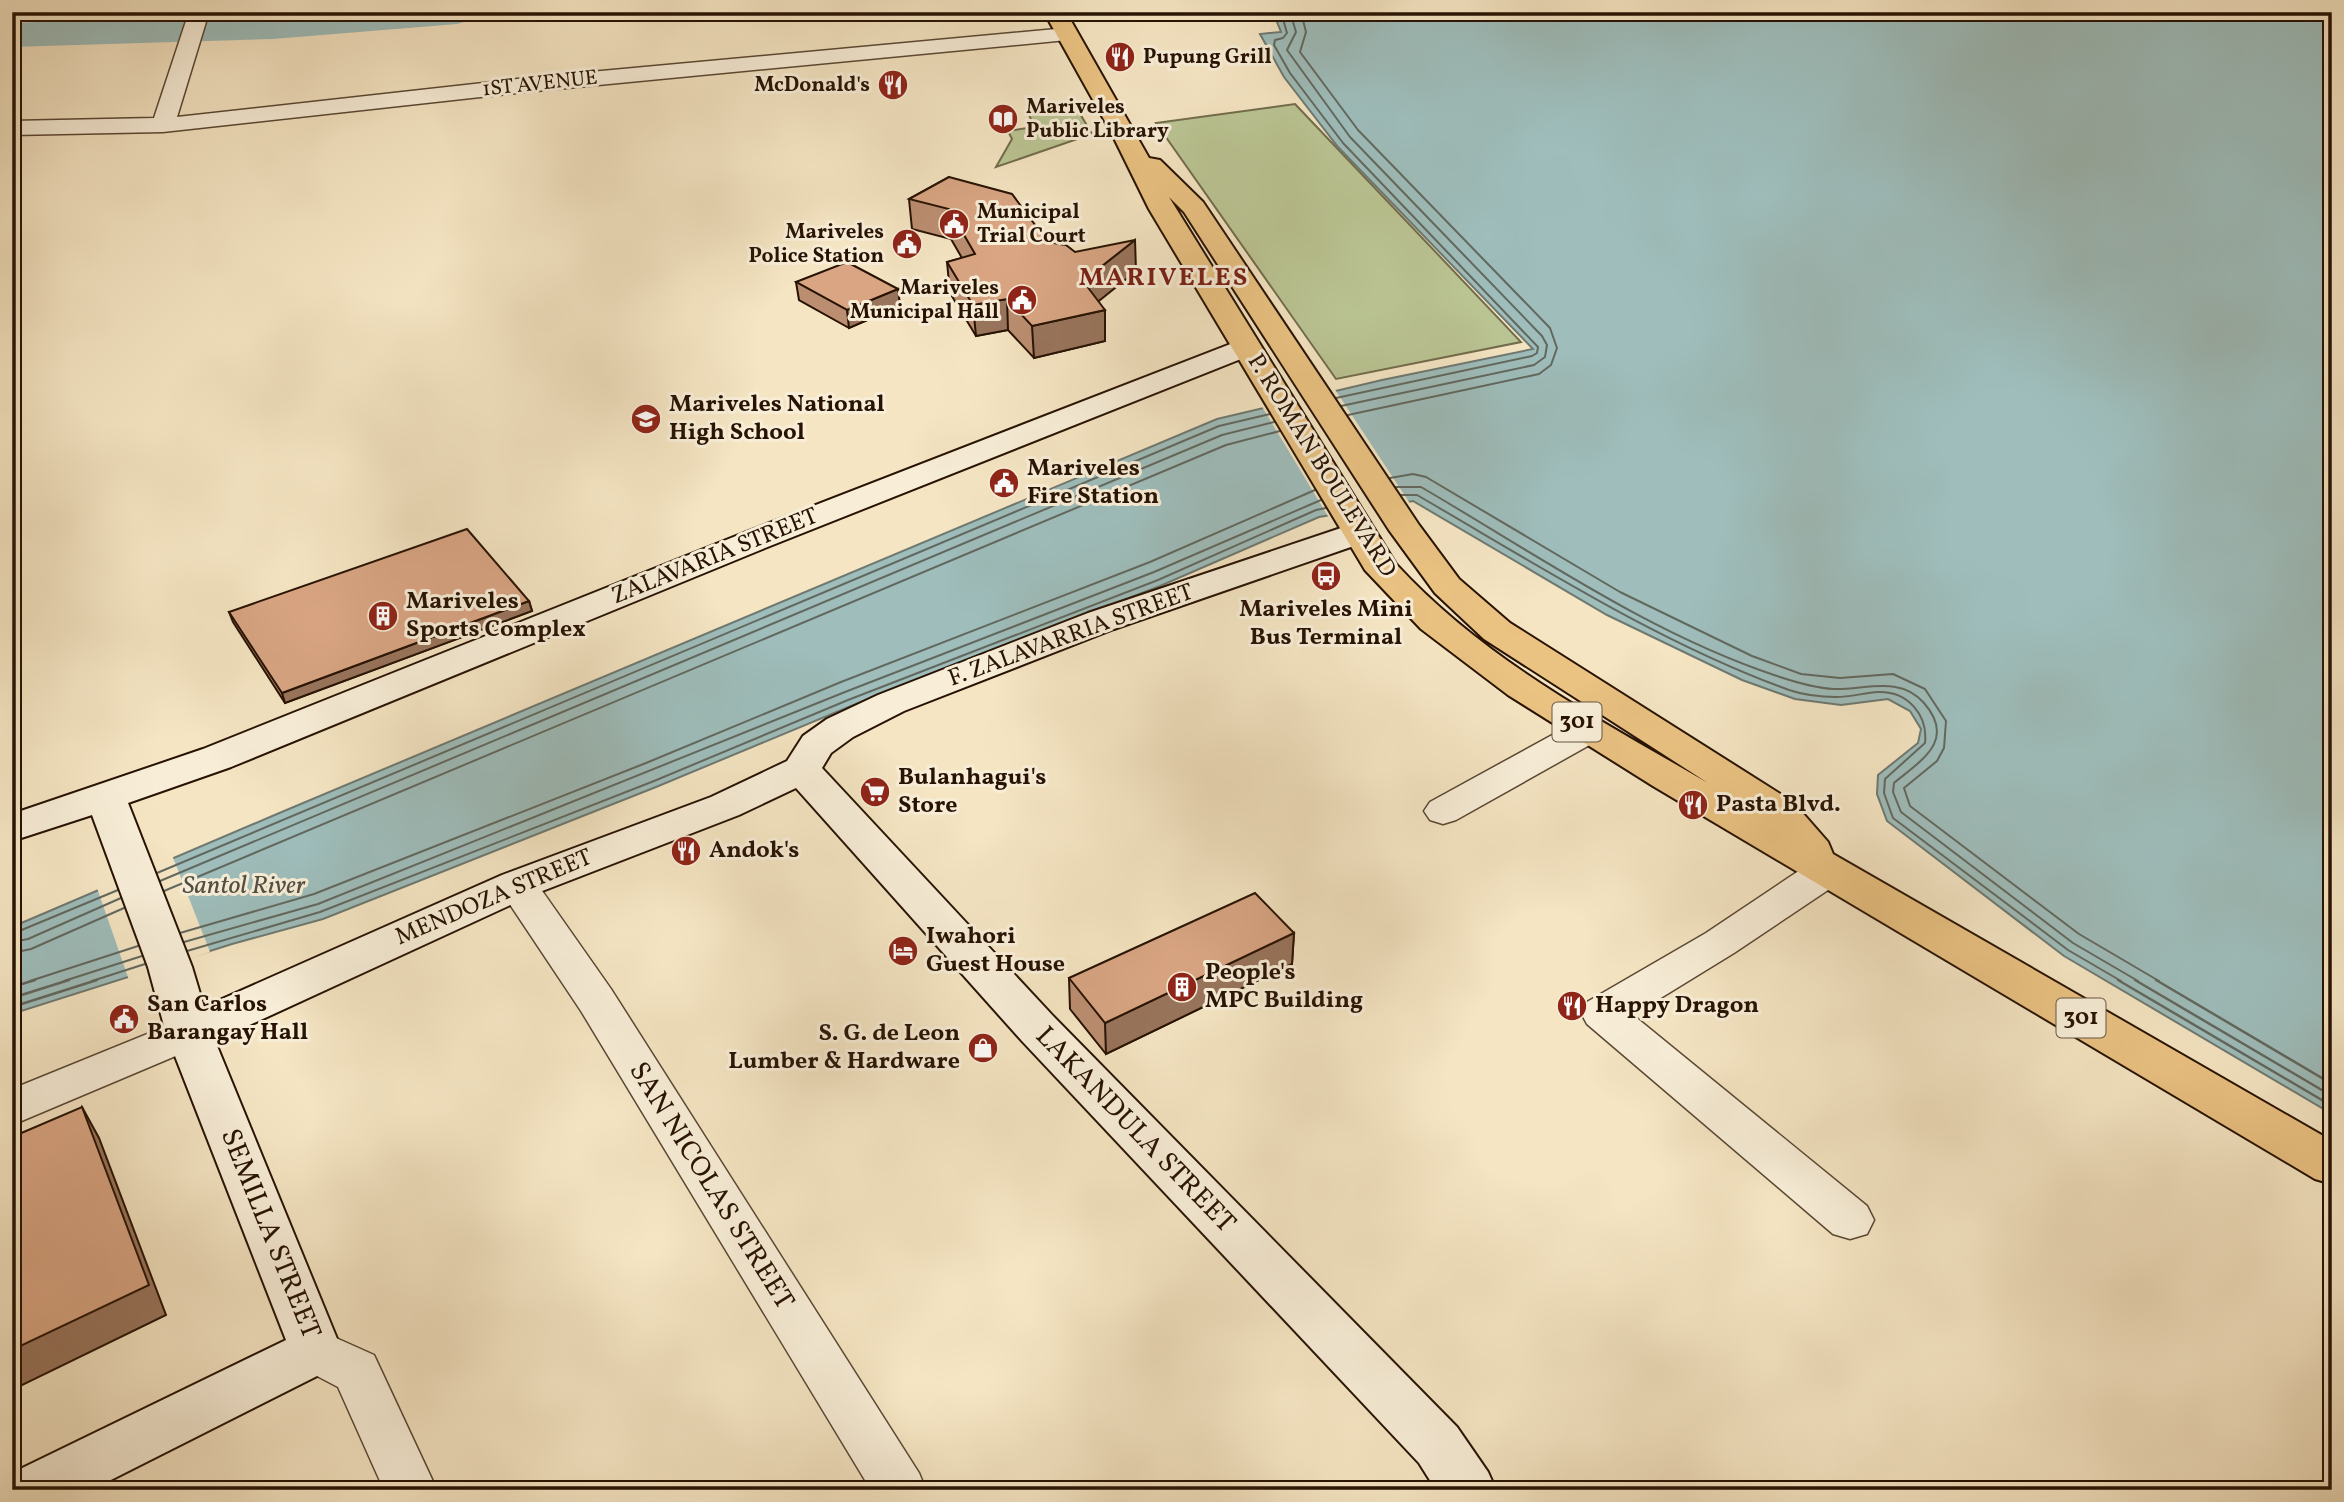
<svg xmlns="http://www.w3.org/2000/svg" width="2344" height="1502" viewBox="0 0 2344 1502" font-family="Vollkorn,serif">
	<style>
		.green { fill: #bbc594; stroke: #716c4c; stroke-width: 2 }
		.water { fill: #9ebdbb; stroke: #6e7971; stroke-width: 2 }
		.pier { fill: #f5e5c3 }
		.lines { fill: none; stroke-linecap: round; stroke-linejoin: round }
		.shore-far1 { stroke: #62685f; stroke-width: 2 }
		.shore { stroke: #62685f; stroke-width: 2.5 }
		.river { fill: #9ebdbb; fill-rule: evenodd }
		.street-casing { stroke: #5a4733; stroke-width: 3 }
		.secondary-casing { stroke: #271203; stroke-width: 4 }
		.primary-casing { stroke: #271203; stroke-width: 4 }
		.street { fill: #f8eed8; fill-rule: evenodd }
		.secondary { fill: #f8eed8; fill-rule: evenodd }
		.primary { fill: #eac282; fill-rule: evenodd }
		.wall { fill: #bb8e71; stroke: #271203; stroke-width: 2 }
		.shaded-wall { fill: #98745c; stroke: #271203; stroke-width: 2 }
		.building { fill: #d9a583; stroke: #271203; stroke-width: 2 }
		.labels { text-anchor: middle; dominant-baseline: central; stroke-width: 6; stroke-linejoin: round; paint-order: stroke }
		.far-poi-label { font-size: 21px; font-weight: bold; fill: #271203; stroke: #f8eed8; text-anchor: start }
		.far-street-label { font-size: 21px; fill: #271203; stroke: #f8eed8 }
		.shield { fill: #f8eed8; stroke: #665443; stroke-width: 2 }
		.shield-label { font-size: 23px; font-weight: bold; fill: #271203 }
		.poi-label { font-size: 24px; font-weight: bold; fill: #271203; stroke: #f8eed8; text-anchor: start }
		.street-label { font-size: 24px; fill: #271203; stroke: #f8eed8 }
		.far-district-label { font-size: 26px; font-weight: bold; letter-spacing: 2px; fill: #7a1f14; stroke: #f8eed8 }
		.water-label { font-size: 26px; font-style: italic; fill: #514e43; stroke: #f8eed8 }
		.near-street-label { font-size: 28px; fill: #271203; stroke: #f8eed8 }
	</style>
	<rect width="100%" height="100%" fill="#f5e5c3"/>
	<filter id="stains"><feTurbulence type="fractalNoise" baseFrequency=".00286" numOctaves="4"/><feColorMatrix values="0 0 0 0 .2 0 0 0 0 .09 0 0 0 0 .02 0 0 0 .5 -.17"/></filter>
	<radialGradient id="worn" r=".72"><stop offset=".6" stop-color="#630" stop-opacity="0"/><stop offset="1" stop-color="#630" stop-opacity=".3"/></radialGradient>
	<g class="green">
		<path d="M 1295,104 L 1521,342 L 1336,379 L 1156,123 Z"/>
		<path d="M 1076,107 L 1092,134 L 996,167 L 1012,139 L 1008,131 L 1034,127 L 1028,112 Z"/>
	</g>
	<path class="water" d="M 1273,12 L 2332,12 L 2332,1114 L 2064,956 L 1887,821 L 1877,794 L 1878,775 L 1918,743 L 1921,729 L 1910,711 L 1888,699 L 1841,705 L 1795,699 L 1742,680 L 1607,615 L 1413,501 L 1319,517 L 1160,586 L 851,706 L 656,787 L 323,919 L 232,944 L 12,1014 L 12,927 L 277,814 L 1217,419 L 1382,380 L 1533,349 L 1338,147 L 1284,77 L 1260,34 L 1281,32 Z"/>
	<g class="pier">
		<path d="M 1334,388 L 1411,505 L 1329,518 L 1261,405 Z"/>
		<path d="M 172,855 L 210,952 L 129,980 L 97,888 Z"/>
	</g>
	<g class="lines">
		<g class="shore-far1">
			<path d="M 1281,12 L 1287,33 L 1283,38 L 1275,40 L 1274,45 L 1290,73 L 1343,143 L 1538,347 L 1537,353 L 1532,356 L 1336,398"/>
			<path d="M 1290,12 L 1296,32 L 1287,50 L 1350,137 L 1542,336 L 1547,345 L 1545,357 L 1534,365 L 1341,406"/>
			<path d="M 1301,12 L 1306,32 L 1300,52 L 1358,130 L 1550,328 L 1557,348 L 1551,365 L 1539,374 L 1348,415"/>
			<path d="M 1390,478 L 1413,474 L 1426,477 L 1620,592 L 1752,656 L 1801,674 L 1840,678 L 1893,674 L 1925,689 L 1946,721 L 1944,748 L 1937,761 L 1904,788 L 1910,806 L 2079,934 L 2159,981"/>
			<path d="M 1396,487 L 1421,487 C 1536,554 1650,634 1777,676 C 1795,682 1814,688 1834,689 C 1865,690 1900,675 1924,703 C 1957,741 1920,761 1894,783 L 1893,792 L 1901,812 L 2073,943 L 2138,981"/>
			<path d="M 1401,495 L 1417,495 C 1538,565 1657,642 1789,690 C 1804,695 1820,697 1836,697 C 1850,697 1864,693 1878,692 C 1908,691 1928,715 1925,743 L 1885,779 L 1884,793 L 1893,818 L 2068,950 L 2121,981"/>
			<path d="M 157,873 L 1219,426 L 1270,414"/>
			<path d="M 160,881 L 1222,435 L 1274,422"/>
			<path d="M 164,891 L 1226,445 L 1280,431"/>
			<path d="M 180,933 L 314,894 L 646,763 L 841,682 L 1150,562 L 1315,490"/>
			<path d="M 12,934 L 118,890"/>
			<path d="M 12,942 L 28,939 L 121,898"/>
			<path d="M 184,942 L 318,904 L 845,692 L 1154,572 L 1321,500"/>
			<path d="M 187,951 L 320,912 L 654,781 L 848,700 L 1158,580 L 1316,510 L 1326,508"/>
			<path d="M 12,953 L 31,949 L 124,908"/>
			<path d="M 30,981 L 138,946"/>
			<path d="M 64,981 L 142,956"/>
			<path d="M 92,981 L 145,964"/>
		</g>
		<g class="shore">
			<path d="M 2118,980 L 2332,1106"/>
			<path d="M 2135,980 L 2332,1096"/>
			<path d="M 2156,980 L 2332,1084"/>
			<path d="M 12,987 L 35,980"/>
			<path d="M 12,998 L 69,980"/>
			<path d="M 12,1007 L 97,980"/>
		</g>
		<path class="river" d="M 305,12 L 477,12 L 471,20 L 457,24 L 273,39 L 12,47 L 12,23 Z"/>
		<g class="street-casing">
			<g id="street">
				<path d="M 189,12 L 209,12 L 177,117 L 536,77 L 1067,28 L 1074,30 L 1077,34 L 1074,38 L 1067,40 L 536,91 L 163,132 L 12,135 L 12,121 L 154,118 Z"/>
				<path d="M 1589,718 L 1602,722 L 1607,730 L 1602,738 L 1456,820 L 1443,824 L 1430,820 L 1424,811 L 1430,802 L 1576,722 Z"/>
				<path d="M 1829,856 L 1843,860 L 1849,870 L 1843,880 L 1734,953 L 1633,1015 L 1867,1206 L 1874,1220 L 1867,1234 L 1850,1239 L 1833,1234 L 1587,1024 L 1581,1013 L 1587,1002 L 1706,933 L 1815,860 Z"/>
				<path d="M 517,871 L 531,875 L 611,989 L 919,1473 L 926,1490 L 871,1490 L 581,1011 L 497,885 L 503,875 Z"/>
				<path d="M 189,1017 L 204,1022 L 210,1033 L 204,1044 L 12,1125 L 12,1089 Z"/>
				<path d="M 316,1329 L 374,1355 L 437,1490 L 384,1490 L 338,1387 L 298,1366 L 291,1351 L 298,1336 Z"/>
			</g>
		</g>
		<g class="secondary-casing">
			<path id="secondary" d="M 1246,338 L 1256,341 L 1261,347 L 1256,353 L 765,548 L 231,767 L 128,803 L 192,967 L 204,1007 L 502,875 L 711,797 L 787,761 L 803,736 L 827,719 L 878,695 L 1088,613 L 1347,526 L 1359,523 L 1371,526 L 1376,533 L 1371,540 L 1114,629 L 904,711 L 853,737 L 831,753 L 822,768 L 1054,1017 L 1457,1427 L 1488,1472 L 1496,1490 L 1436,1490 L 1419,1463 L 1022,1041 L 796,788 L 739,815 L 532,895 L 215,1041 L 342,1351 L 335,1367 L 91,1490 L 12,1490 L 14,1472 L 286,1340 L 166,1033 L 148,967 L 92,815 L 12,841 L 12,814 L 203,749 L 741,534 Z"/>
		</g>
		<g class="primary-casing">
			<path id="primary" d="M 1044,12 L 1066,12 L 1149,158 L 1160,160 L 1203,202 L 1419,525 L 1459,579 L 1510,623 L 1793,802 L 1828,842 L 1833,854 L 2332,1141 L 2332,1184 L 2315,1179 L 1653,786 L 1508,695 L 1421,629 L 1365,570 L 1149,209 L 1112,134 ZM 1169,197 L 1184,212 L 1389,530 L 1435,593 L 1484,639 L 1708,783 C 1598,719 1483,659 1396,564 Z"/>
		</g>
		<use href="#street" class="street"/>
		<use href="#secondary" class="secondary"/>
		<use href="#primary" class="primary"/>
	</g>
	<g class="wall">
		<path d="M 949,177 L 1048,242 L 1075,252 L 1136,271 L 1098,301 L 1105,341 L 1034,358 L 1008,330 L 976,336 L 950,293 L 947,262 L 962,258 L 951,239 L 912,229 L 909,199 Z"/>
		<path d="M 796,282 L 898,289 L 900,306 L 849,328 L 799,300 Z"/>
		<path d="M 529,601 L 532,611 L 285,703 L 233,622 L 229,612 Z"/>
		<path d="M 1294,933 L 1292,964 L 1106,1054 L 1070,1009 L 1069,978 Z"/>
	</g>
	<g class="shaded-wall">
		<path d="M 1135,240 L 1136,271 L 1084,313 L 1083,281 Z"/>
		<path d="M 898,289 L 900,306 L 849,328 L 847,310 Z"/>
		<path d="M 1007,299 L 1008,330 L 976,336 L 973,305 Z"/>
		<path d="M 1105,310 L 1105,341 L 1034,358 L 1032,326 Z"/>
		<path d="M 529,601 L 532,611 L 285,703 L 282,693 Z"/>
		<path d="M 1294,933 L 1292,964 L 1106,1054 L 1105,1023 Z"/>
		<path d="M 82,1107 L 99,1138 L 166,1315 L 12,1390 L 12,1350 Z"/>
	</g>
	<g class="building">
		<path d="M 949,177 L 1012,194 L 1048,242 L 1066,245 L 1075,252 L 1135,240 L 1083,281 L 1105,310 L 1032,326 L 1007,299 L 973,305 L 947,262 L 975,254 L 949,209 L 909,199 Z"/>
		<path d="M 847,262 L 898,289 L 847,310 L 796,282 Z"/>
		<path d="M 467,529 L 529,601 L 282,693 L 229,612 Z"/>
		<path d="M 1255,893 L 1294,933 L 1105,1023 L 1069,978 Z"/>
		<path d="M 82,1107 L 149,1285 L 12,1350 L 12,1137 Z"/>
	</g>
	<defs>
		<g id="restaurant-disc" transform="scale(1.575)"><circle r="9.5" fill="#8f2418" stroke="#f8eed8"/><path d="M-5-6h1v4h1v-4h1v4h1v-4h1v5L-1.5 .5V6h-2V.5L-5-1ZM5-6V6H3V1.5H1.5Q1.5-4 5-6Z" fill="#fff"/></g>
		<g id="library-disc" transform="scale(1.575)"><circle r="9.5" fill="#8f2418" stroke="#f8eed8"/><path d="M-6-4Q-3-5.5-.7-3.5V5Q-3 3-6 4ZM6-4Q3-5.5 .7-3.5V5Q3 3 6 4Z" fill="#fff"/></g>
		<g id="civic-disc" transform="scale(1.575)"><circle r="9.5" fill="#8f2418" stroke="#f8eed8"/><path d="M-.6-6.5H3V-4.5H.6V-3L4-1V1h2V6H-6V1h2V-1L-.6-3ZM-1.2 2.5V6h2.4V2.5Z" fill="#fff"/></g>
		<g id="school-disc" transform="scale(1.575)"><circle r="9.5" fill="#8f2418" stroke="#f8eed8"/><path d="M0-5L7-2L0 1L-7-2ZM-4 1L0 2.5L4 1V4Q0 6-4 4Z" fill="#fff"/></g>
		<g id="bus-disc" transform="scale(1.575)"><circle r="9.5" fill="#8f2418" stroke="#f8eed8"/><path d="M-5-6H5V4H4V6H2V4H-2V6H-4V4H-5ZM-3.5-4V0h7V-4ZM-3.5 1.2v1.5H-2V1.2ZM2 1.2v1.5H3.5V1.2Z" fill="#fff"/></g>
		<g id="building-disc" transform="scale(1.575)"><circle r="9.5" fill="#8f2418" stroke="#f8eed8"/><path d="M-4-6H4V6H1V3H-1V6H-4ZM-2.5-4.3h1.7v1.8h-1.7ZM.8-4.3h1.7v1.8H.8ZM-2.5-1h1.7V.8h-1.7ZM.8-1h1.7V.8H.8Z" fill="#fff"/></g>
		<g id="supermarket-disc" transform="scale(1.575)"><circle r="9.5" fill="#8f2418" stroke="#f8eed8"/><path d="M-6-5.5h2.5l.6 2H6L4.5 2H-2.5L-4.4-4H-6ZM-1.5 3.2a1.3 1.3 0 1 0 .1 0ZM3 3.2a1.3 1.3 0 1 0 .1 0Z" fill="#fff"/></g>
		<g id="hotel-disc" transform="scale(1.575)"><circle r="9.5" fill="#8f2418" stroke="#f8eed8"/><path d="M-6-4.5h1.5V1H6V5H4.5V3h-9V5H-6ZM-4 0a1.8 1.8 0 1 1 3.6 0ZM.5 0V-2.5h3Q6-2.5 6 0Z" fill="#fff"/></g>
		<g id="shop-disc" transform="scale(1.575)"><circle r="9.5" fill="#8f2418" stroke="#f8eed8"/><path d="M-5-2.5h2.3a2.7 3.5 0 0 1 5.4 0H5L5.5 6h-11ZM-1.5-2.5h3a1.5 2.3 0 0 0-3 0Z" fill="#fff"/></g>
	</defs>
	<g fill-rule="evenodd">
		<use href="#restaurant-disc" x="1120" y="57"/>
		<use href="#restaurant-disc" x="893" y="85"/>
		<use href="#library-disc" x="1003" y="119"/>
		<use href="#civic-disc" x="954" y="224"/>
		<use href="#civic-disc" x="907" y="244"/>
		<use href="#civic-disc" x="1022" y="300"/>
		<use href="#school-disc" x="646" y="419"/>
		<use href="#civic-disc" x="1004" y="483"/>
		<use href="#bus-disc" x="1326" y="576"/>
		<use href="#building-disc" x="383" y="616"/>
		<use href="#supermarket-disc" x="875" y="792"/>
		<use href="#restaurant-disc" x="1693" y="805"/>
		<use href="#restaurant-disc" x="686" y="851"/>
		<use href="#hotel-disc" x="903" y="951"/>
		<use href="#building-disc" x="1182" y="987"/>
		<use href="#restaurant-disc" x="1572" y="1006"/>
		<use href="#civic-disc" x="124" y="1019"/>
		<use href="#shop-disc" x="983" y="1048"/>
	</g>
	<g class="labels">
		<g class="far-poi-label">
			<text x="1143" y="57">Pupung Grill</text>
			<text x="870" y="85" text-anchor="end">McDonald's</text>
			<text x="1026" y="107">Mariveles<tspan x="1026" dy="24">Public Library</tspan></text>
			<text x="977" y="212">Municipal<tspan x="977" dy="24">Trial Court</tspan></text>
			<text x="884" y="232" text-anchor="end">Mariveles<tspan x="884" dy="24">Police Station</tspan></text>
			<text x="999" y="288" text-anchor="end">Mariveles<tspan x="999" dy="24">Municipal Hall</tspan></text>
		</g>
		<g class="far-street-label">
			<text transform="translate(540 84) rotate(-6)">1ST AVENUE</text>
		</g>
		<g class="shield">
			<rect x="1552.5" y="702.5" width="49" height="39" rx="5"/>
			<rect x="2056.5" y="998.5" width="49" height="39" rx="5"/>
		</g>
		<g class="shield-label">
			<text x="1577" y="722">301</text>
			<text x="2081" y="1018">301</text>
		</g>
		<g class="poi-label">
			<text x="669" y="405">Mariveles National<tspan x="669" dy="28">High School</tspan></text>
			<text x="1027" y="469">Mariveles<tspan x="1027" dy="28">Fire Station</tspan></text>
			<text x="406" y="602">Mariveles<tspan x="406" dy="28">Sports Complex</tspan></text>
			<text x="1326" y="610" text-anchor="middle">Mariveles Mini<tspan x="1326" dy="28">Bus Terminal</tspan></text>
			<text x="898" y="778">Bulanhagui's<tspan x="898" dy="28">Store</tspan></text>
			<text x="1716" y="805">Pasta Blvd.</text>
			<text x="709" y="851">Andok's</text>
			<text x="926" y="937">Iwahori<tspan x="926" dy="28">Guest House</tspan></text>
			<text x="1205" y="973">People's<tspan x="1205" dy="28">MPC Building</tspan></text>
			<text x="147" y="1005">San Carlos<tspan x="147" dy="28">Barangay Hall</tspan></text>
			<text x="1595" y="1006">Happy Dragon</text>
			<text x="960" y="1034" text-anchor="end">S. G. de Leon<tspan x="960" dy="28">Lumber &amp; Hardware</tspan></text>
		</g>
		<g class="street-label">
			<text transform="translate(1321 466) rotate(58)">P. ROMAN BOULEVARD</text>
			<text transform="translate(715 557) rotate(-22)">ZALAVARIA STREET</text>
			<text transform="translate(1071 636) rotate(-20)">F. ZALAVARRIA STREET</text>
			<text transform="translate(494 898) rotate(-23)">MENDOZA STREET</text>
		</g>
		<g class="far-district-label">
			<text x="1164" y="278">MARIVELES</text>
		</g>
		<g class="water-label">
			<text x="244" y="886">Santol River</text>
		</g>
		<g class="near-street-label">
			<text transform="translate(1135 1130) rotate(46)">LAKANDULA STREET</text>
			<text transform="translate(711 1186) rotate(58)">SAN NICOLAS STREET</text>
			<text transform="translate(270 1234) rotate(68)">SEMILLA STREET</text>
		</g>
	</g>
	<rect width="2344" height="1502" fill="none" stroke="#f5e5c3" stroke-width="42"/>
	<rect x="14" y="14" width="2316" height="1474" fill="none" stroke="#271203" stroke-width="3.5"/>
	<rect x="21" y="21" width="2302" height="1460" fill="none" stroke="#271203" stroke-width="2"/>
	<rect width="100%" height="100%" filter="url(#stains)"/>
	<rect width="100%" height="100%" fill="url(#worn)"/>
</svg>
